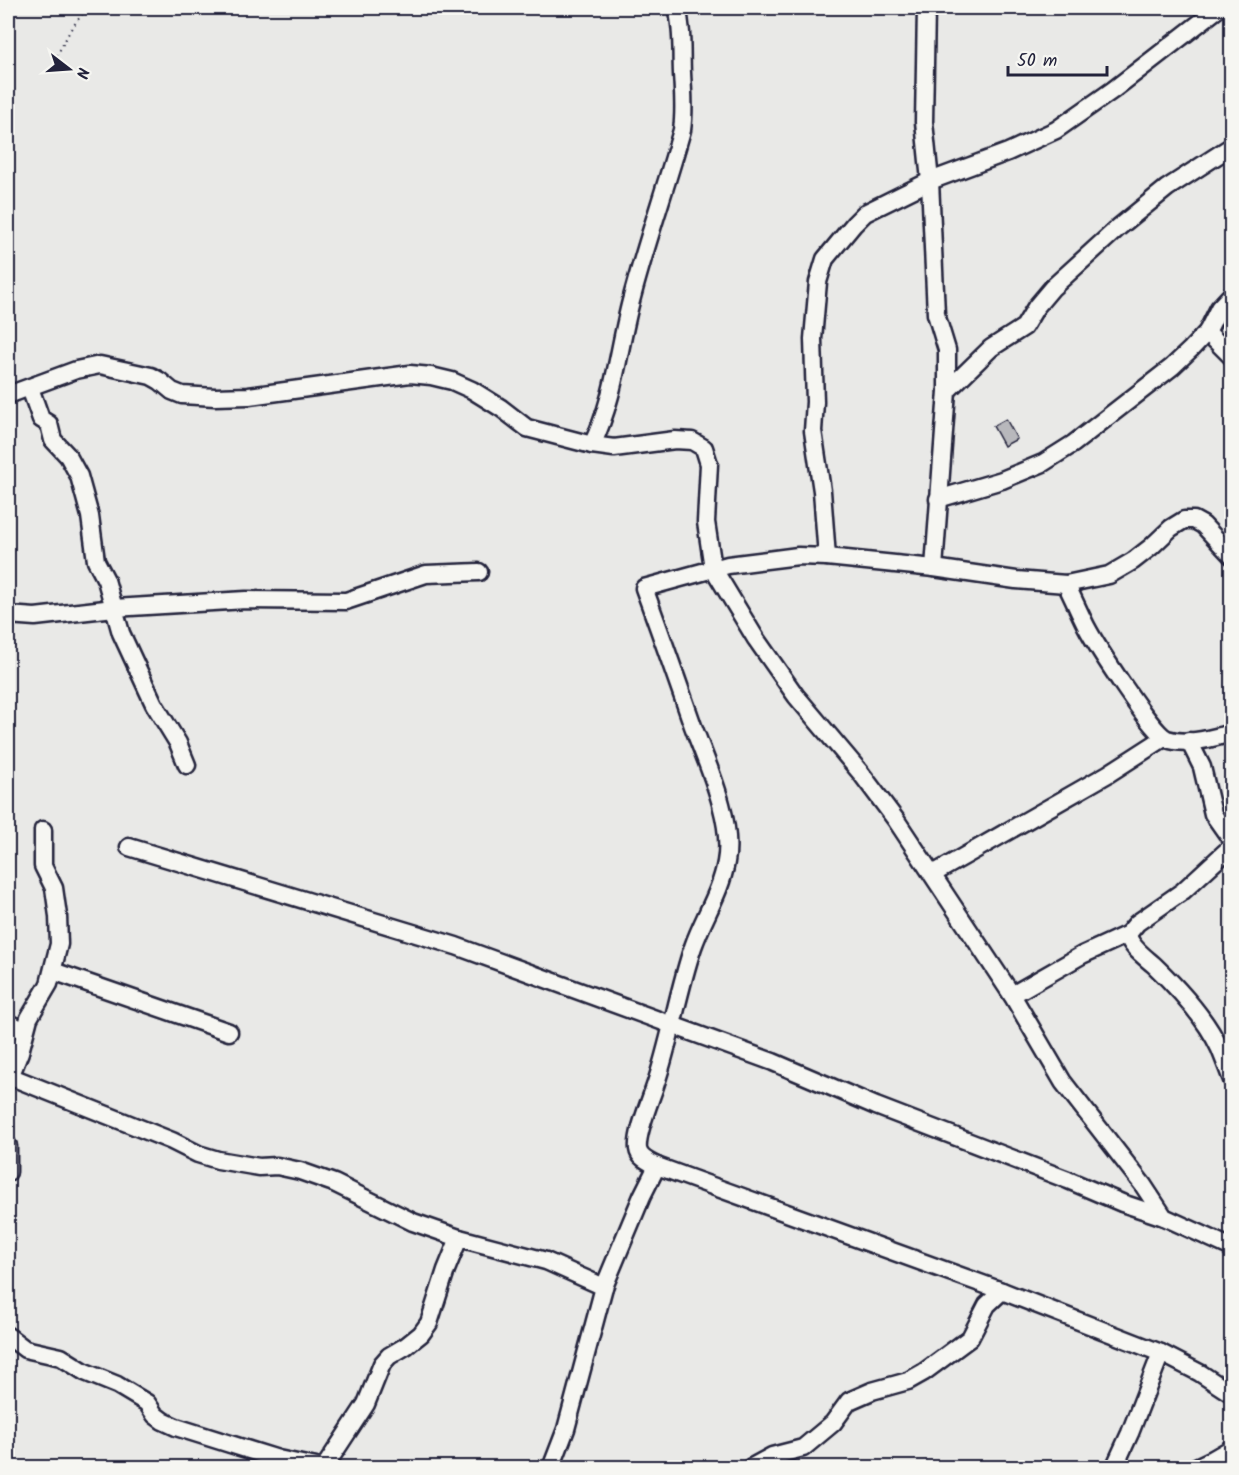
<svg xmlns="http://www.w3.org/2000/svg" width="1239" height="1475" viewBox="0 0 1239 1475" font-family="Kalam,sans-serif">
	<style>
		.building { fill: #b8b8bc; stroke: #22223b; stroke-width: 1.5 }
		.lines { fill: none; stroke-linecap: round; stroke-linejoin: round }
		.minor-casing { stroke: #22223b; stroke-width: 21 }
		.path { stroke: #22223b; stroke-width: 2; stroke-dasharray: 1.5 4.5; stroke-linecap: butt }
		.minor { stroke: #f6f6f2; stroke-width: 16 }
	</style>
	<rect width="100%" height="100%" fill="#e9e9e7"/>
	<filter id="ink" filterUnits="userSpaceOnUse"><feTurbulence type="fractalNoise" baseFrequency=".0167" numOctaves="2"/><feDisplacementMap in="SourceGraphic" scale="12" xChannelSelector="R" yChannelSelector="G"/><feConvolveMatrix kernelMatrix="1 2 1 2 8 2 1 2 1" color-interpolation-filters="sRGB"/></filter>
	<g filter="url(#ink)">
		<path class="building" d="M 1006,419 L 1017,439 L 1004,446 L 993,426 Z"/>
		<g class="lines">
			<g class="minor-casing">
				<g id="minor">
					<path d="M 926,8 L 924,122 L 930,181 L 936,314 L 947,350 L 947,391 L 934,568"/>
					<path d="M 1207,332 L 1232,357"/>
					<path d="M 30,388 L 41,419 L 49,424 L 53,440 L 68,456 L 79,476 L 90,516 L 96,561 L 106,580 L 121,633 L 154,704 L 178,743 L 187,765"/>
					<path d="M 947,391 L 991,348 L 1024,327 L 1036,307 L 1052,288 L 1119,227 L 1167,188 L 1232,146"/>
					<path d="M 8,395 L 76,370 L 100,365 L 151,376 L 160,381 L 172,391 L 182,395 L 215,397 L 249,396 L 410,374 L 431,376 L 452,381 L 472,390 L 501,408 L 527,428 L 592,445 L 614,448 L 675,440 L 692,441 L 704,448 L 709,464 L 706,522 L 713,568 L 756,639 L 796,696 L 860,772 L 896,820 L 1012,995 L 1063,1082 L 1143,1185 L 1164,1217 L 1232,1248"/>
					<path d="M 592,445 C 615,397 618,351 631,301 C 646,243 666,187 682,130 C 685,109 683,94 682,73 C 681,51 683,30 677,8"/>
					<path d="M 938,499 L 1002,480 L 1043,463 L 1073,444 L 1172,367 L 1191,349 L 1207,332 L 1219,308 L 1232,294"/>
					<path d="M 1232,556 L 1203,525 L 1194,520 L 1184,520 L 1171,528 L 1151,547 L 1133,561 L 1109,575 L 1066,584 L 1016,580 L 934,568 L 827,557 L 798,556 L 728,565 L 644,588 C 661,634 677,680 693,726 C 707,764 734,821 726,862 C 721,892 703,918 693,947 C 678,991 671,1038 656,1083 C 651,1099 636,1133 638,1149 C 639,1158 649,1162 657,1166 L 1002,1291 L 1161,1353 L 1200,1373 L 1232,1394"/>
					<path d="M 827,557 L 822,491 L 813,431 L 815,402 L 813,339 L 818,282 L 825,259 L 854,224 L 865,213 L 930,181 L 1008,152 L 1056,130 L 1113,90 L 1219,8"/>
					<path d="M 1066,584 C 1073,598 1079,612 1086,626 C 1096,645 1152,733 1167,739 C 1187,746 1212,738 1232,733"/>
					<path d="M 8,615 L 35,617 L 114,608 L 246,600 L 346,601 L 426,574 L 479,572"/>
					<path d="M 1189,741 L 1202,767 L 1213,814 L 1232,841"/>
					<path d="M 129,847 L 456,946 L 773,1062 L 876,1106 L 1068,1180 L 1122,1203 L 1164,1217"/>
					<path d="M 933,874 L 1108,774 L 1164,738"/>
					<path d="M 1128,934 C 1129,946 1145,957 1154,965 C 1179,989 1206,1018 1220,1049 C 1224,1059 1228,1069 1232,1080"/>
					<path d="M 53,971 L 229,1032"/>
					<path d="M 1012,995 L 1082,955 L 1128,934 L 1137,923 L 1183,891 L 1232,846"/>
					<path d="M 8,1023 L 24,1030"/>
					<path d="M 9,1076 L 172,1141 L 198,1154 L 218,1160 L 259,1167 L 277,1166 L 300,1171 L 334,1183 L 413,1222 L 459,1238 L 546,1261 L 604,1287"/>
					<path d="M 8,1078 L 12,1072 L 20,1052 L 29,1018 L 49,984 L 59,944 L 58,916 L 54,888 L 43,866 L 43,830"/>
					<path d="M 8,1146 L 8,1172"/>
					<path d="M 8,1336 L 25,1349 L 61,1357 L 85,1372 L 117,1385 L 147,1403 L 155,1415 L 163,1421 L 176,1427 L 278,1459 L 321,1468"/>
					<path d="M 324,1468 L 366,1404 L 382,1364 L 389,1356 L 406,1346 L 421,1334 L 429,1323 L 446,1270 L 459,1238"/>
					<path d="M 551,1468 L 566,1429 L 604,1287 L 642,1196 L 657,1166"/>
					<path d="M 750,1468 L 772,1456 L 803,1448 L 833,1423 L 849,1401 L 872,1391 L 908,1381 L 924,1372 L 970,1338 L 987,1305 L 1002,1291"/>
					<path d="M 1114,1468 L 1130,1433 L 1161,1353"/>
					<path d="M 1194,1468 L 1213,1459 L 1232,1448"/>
				</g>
			</g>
			<path class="path" d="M 54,61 L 71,29 L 87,8"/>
			<use href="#minor" class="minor"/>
		</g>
	</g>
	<rect width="1239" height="1475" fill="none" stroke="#f6f6f2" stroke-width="30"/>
	<rect x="15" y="15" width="1209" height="1445" fill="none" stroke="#22223b" stroke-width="2" filter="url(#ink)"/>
	<g transform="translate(69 69) rotate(107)" stroke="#f6f6f2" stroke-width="4.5" paint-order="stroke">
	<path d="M0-4.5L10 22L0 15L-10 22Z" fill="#22223b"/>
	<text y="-9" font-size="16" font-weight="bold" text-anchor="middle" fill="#22223b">N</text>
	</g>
	<path d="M1008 66v9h99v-9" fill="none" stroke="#22223b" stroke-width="3"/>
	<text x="1017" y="66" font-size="18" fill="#22223b" stroke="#f6f6f2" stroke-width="4.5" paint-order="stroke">50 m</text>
</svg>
